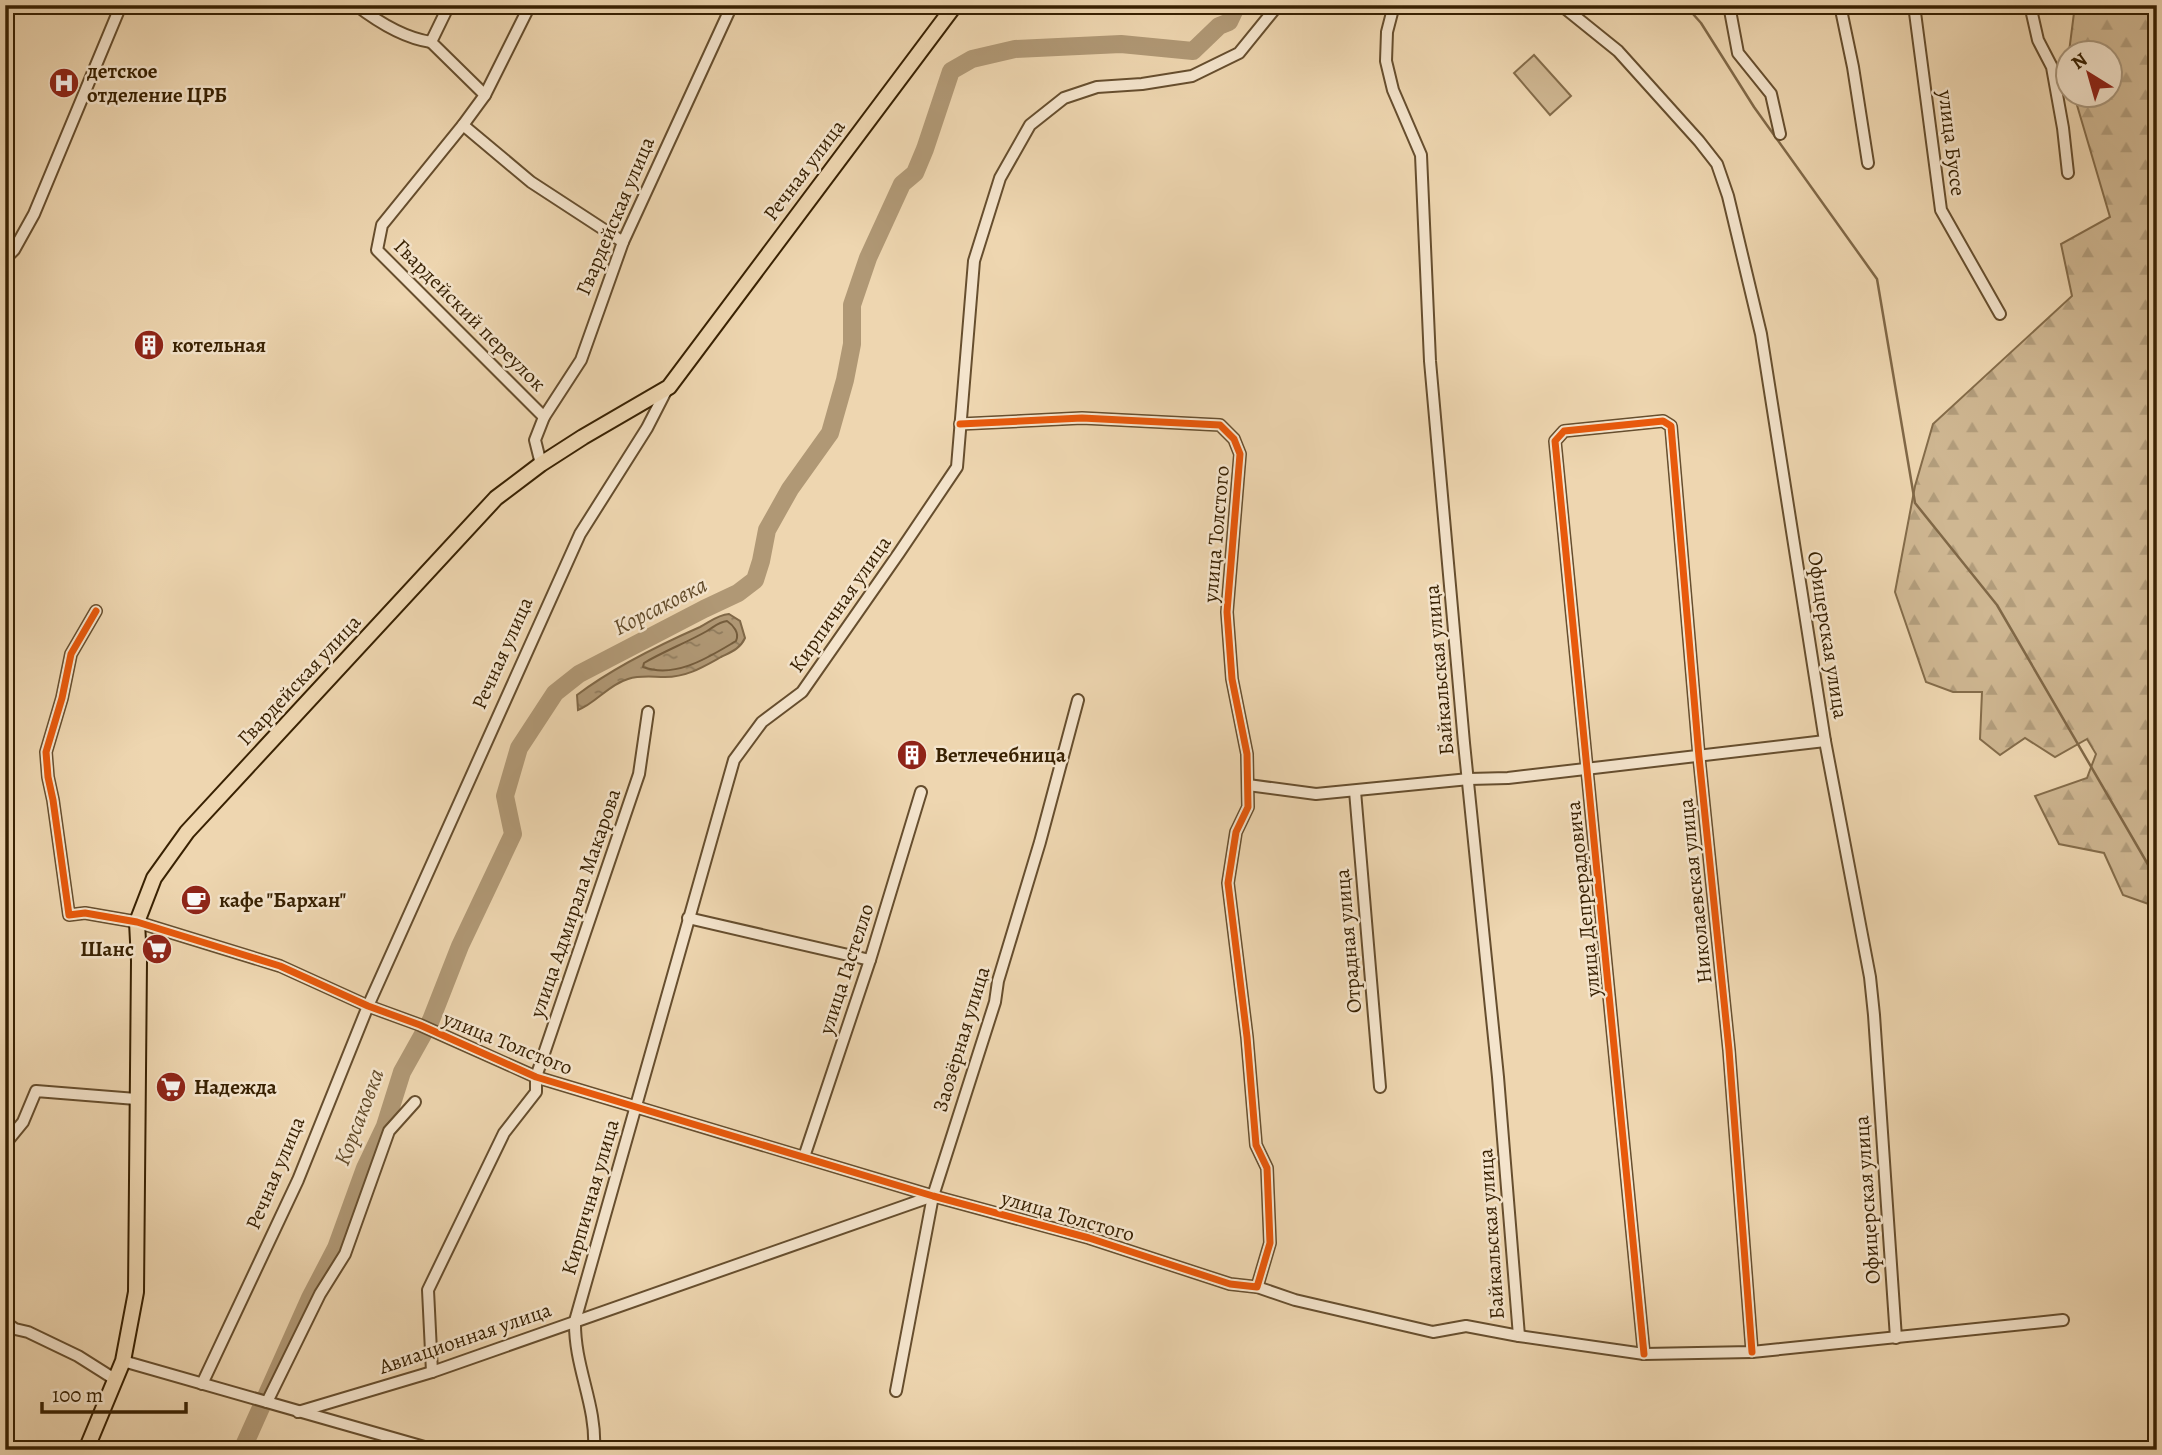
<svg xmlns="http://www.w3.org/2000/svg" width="2162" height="1455" viewBox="0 0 2162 1455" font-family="Alegreya,serif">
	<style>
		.forest { fill: url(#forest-firs); stroke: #846c4a; stroke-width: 2 }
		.green { fill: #cfb792; stroke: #846c4a; stroke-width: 2 }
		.water { fill: url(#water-ripples); stroke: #806847; stroke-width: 2 }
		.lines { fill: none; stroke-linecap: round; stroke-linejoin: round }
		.shore { stroke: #745c3c; stroke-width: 2 }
		.stream { stroke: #806847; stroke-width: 2.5 }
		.river { stroke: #b09875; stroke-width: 18 }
		.minor-casing { stroke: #664e2e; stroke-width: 14 }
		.major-casing { stroke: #382102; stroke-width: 18 }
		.minor { stroke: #f4e4cc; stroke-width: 10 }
		.major { stroke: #eed6b0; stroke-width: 14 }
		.cycleway-casing { stroke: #f4e4cc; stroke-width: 11 }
		.cycleway { stroke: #e8590c; stroke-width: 7 }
		.labels { text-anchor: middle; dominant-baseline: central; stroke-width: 5; stroke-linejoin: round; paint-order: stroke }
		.poi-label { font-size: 21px; font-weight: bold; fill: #382102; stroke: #f4e4cc; text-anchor: start }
		.street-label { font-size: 21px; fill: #382102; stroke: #f4e4cc }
		.water-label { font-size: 23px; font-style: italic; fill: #624b2a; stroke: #f4e4cc }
	</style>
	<defs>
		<pattern id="forest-firs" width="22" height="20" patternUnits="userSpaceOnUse" patternTransform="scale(1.75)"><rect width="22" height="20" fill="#cfb792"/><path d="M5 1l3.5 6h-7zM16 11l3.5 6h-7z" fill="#b29d7c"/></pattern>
		<pattern id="water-ripples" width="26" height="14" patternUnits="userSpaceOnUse" patternTransform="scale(1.75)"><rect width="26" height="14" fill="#b09875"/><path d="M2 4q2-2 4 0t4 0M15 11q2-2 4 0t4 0" fill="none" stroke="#907c5e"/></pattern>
	</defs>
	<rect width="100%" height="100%" fill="#eed6b0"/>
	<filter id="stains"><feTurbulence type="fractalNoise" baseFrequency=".00286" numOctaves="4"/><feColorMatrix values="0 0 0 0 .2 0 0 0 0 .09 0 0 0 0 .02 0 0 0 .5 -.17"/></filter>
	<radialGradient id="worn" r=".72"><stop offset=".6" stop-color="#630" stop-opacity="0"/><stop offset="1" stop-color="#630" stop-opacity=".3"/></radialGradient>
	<path class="forest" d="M 2075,5 L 2157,5 L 2157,907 L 2123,895 L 2104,853 L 2059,844 L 2035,796 L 2087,778 L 2096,754 L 2087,739 L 2055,757 L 2025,738 L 2000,755 L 1980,739 L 1982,692 L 1953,692 L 1926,682 L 1895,592 L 1915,486 L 1933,424 L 2072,296 L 2061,244 L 2110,217 L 2074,95 L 2110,94 L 2110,52 L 2069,52 Z"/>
	<path class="green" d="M 1534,55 L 1571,96 L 1550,115 L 1514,73 Z"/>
	<path class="water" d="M 729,614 L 740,621 L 745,638 C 740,649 731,652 721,657 C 703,667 687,677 665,677 C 652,677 641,675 628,679 C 608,685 596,703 578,710 L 577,695 C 614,667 657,646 700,627 C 710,622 717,615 729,614 Z"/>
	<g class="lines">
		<path class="shore" d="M 727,621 C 733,625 740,633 736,641 C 709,657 676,679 643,667 L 644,663 C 664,651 686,643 707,631 C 714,627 718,622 727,621 Z"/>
		<path class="stream" d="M 1685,5 L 1701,23 L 1754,107 L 1877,279 L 1915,503 L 1997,605 L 2157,880"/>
		<path class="river" d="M 242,1450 L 310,1298 L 336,1248 L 365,1168 L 385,1126 L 402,1072 L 431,1020 L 460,946 L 513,834 L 505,796 L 519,748 L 555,693 L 579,674 L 704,609 L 738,593 L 755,580 L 761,561 L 767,530 L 790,489 L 830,433 L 845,380 L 852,344 L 852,305 L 868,258 L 902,184 L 915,173 L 925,149 L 951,71 L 972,59 L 1015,49 L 1121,44 L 1193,51 L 1219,26 L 1229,22 L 1237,5"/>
		<g class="minor-casing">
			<g id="minor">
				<path d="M 356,5 C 378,22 403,38 431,42"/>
				<path d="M 449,5 L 431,42 L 485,95 L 463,125 L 382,225 L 377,250 L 544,417"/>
				<path d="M 1394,5 L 1387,32 L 1386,61 L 1393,90 L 1421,155 L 1430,361 L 1464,743 L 1498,1077 L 1519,1336"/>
				<path d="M 1561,5 L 1618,51 L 1699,141 L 1717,164 L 1728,196 L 1761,334 L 1825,741 L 1870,977 L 1874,1015 L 1896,1338"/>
				<path d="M 1729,5 L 1738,53 L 1771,94 L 1780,134"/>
				<path d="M 1840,5 L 1853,67 L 1868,163"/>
				<path d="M 1914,5 L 1941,210 L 2000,314"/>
				<path d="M 2030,5 L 2038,40 L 2052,67 L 2063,128 L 2068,173"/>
				<path d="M 485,95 L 530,5"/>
				<path d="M 463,125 L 531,182 L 623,242"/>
				<path d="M 5,259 L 14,250 L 34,214 L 121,5"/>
				<path d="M 541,464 L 535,440 L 544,417 L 581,360 L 623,242 L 732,5"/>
				<path d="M 96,611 L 71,654 L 62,698 L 46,752 L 48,777 L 53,800 L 69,915 L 85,913 L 137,922 L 280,966 L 368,1006 L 420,1025 L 536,1077 L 933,1196 L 1089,1238 L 1230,1284 L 1257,1287 L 1270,1243 L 1267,1168 L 1256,1145 L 1247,1037 L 1228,883 L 1236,832 L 1248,807 L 1247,754 L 1232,679 L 1227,612 L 1240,454 L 1234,439 L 1220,425 L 1082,418 L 960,424"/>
				<path d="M 1248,785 L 1316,794 L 1469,779 L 1508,778 L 1825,741"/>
				<path d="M 1355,791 L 1380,1087"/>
				<path d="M 688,918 L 870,960"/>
				<path d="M 5,1144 L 23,1122 L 36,1091 L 136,1099"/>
				<path d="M 804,1157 L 870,960 L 921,792"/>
				<path d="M 5,1260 L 8,1290 L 5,1300"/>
				<path d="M 1257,1287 L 1295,1300 L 1433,1332 L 1466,1326 L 1519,1336 L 1644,1354 L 1752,1352 L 2063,1320"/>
				<path d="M 5,1322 L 15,1329 L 28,1332 L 78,1356 L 116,1380"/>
				<path d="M 1644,1354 L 1555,441 L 1564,431 L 1663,421 L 1671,426 L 1699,757 L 1729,1050 L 1752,1352"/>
				<path d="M 123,1361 L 435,1450"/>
				<path d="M 432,1372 L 428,1290 L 504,1133 L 536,1092 L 536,1077 L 639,774 L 648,712"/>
				<path d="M 202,1384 L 298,1180 L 368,1006 L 580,534 L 647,428 L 667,389"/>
				<path d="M 896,1391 L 933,1196 L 995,1002 L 998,981 L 1040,842 L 1078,700"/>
				<path d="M 267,1402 L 320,1294 L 345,1254 L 389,1131 L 415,1102"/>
				<path d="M 298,1412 L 432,1372 L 933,1196"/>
				<path d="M 594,1450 C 597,1405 574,1367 575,1321 L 734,760 L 762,722 L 802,692 L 899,553 L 957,467 L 974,261 L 1000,178 L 1030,125 L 1064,98 L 1097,87 L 1142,84 L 1192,76 L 1239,53 L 1278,5"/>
			</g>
		</g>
		<g class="major-casing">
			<path id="major" d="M 86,1450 L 123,1361 L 136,1292 L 139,961 L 137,922 L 154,878 L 187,832 L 496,498 L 541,464 L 583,437 L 669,387 L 955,5"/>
		</g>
		<use href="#minor" class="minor"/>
		<use href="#major" class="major"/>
		<g class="cycleway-casing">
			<g id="cycleway">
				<path d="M 96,611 L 71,654 L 62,698 L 46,752 L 48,777 L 53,800 L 69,915 L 85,913 L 137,922 L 280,966 L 368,1006 L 420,1025 L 536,1077 L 933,1196 L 1089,1238 L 1230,1284 L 1257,1287 L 1270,1243 L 1267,1168 L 1256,1145 L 1247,1037 L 1228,883 L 1236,832 L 1248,807 L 1247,754 L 1232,679 L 1227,612 L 1240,454 L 1234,439 L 1220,425 L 1082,418 L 960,424"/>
				<path d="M 1644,1354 L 1555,441 L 1564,431 L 1663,421 L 1671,426 L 1699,757 L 1729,1050 L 1752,1352"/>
			</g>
		</g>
		<use href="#cycleway" class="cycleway"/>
	</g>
	<defs>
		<g id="hospital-disc" transform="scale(1.575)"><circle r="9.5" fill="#8f2418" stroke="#f4e4cc"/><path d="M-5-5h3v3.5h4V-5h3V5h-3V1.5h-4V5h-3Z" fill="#fff"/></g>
		<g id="building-disc" transform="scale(1.575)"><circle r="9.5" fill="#8f2418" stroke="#f4e4cc"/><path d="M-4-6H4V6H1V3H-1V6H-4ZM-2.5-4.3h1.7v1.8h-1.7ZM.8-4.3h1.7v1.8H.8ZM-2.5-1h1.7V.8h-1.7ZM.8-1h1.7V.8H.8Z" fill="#fff"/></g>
		<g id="cafe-disc" transform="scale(1.575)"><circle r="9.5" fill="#8f2418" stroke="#f4e4cc"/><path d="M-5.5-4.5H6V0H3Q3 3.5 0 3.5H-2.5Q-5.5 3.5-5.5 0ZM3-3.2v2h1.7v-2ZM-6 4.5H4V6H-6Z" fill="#fff"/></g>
		<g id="supermarket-disc" transform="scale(1.575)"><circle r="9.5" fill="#8f2418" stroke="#f4e4cc"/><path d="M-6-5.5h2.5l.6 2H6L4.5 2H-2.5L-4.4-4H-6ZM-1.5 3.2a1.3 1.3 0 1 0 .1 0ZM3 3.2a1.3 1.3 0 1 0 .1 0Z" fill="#fff"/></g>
	</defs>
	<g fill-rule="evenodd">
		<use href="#hospital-disc" x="64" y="83"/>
		<use href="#building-disc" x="149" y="345"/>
		<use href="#building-disc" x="912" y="755"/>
		<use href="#cafe-disc" x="196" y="900"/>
		<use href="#supermarket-disc" x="157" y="949"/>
		<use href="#supermarket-disc" x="171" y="1087"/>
	</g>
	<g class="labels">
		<g class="poi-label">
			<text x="87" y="71">детское<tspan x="87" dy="24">отделение ЦРБ</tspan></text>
			<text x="172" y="345">котельная</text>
			<text x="935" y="755">Ветлечебница</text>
			<text x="219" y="900">кафе "Бархан"</text>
			<text x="134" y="949" text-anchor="end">Шанс</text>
			<text x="194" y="1087">Надежда</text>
		</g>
		<g class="street-label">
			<text transform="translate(1952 143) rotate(83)">улица Буссе</text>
			<text transform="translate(804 170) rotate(-53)">Речная улица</text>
			<text transform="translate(615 216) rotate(-67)">Гвардейская улица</text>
			<text transform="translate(470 315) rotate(45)">Гвардейский переулок</text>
			<text transform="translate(1216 534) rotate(-85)">улица Толстого</text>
			<text transform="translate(840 604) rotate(-55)">Кирпичная улица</text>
			<text transform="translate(1828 635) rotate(81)">Офицерская улица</text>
			<text transform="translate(502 653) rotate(-66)">Речная улица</text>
			<text transform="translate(1439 670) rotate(-95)">Байкальская улица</text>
			<text transform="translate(299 680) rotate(-47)">Гвардейская улица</text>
			<text transform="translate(1695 891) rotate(-96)">Николаевская улица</text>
			<text transform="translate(1583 899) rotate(-96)">улица Депрерадовича</text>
			<text transform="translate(575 903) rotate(-71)">улица Адмирала Макарова</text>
			<text transform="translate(1348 941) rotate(-95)">Отрадная улица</text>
			<text transform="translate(846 969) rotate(-72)">улица Гастелло</text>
			<text transform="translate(961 1039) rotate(-73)">Заозёрная улица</text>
			<text transform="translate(508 1043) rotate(22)">улица Толстого</text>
			<text transform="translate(275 1173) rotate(-67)">Речная улица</text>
			<text transform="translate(590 1197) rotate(-74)">Кирпичная улица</text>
			<text transform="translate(1867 1200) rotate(-94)">Офицерская улица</text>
			<text transform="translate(1068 1216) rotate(16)">улица Толстого</text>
			<text transform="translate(1491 1234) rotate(-94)">Байкальская улица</text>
			<text transform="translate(465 1338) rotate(-19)">Авиационная улица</text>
		</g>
		<g class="water-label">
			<text transform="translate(660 606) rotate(-27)">Корсаковка</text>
			<text transform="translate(359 1117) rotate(-69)">Корсаковка</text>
		</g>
	</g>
	<rect width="2162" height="1455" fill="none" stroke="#eed6b0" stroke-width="28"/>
	<rect x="7" y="7" width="2148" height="1441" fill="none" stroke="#382102" stroke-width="3.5"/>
	<rect x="14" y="14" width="2134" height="1427" fill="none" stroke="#382102" stroke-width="2"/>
	<g transform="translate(2089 74) rotate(323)"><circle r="33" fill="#f4e4cc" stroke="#a9967b" stroke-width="2"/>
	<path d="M0-5L12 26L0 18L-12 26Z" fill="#8f2418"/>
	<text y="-10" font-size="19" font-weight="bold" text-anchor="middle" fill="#382102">N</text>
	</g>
	<path d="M42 1402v10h144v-10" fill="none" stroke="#382102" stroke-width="3.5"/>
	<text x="52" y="1402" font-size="21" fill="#382102" stroke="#f4e4cc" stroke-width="5" paint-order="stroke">100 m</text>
	<rect width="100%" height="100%" filter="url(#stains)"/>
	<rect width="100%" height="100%" fill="url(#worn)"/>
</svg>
